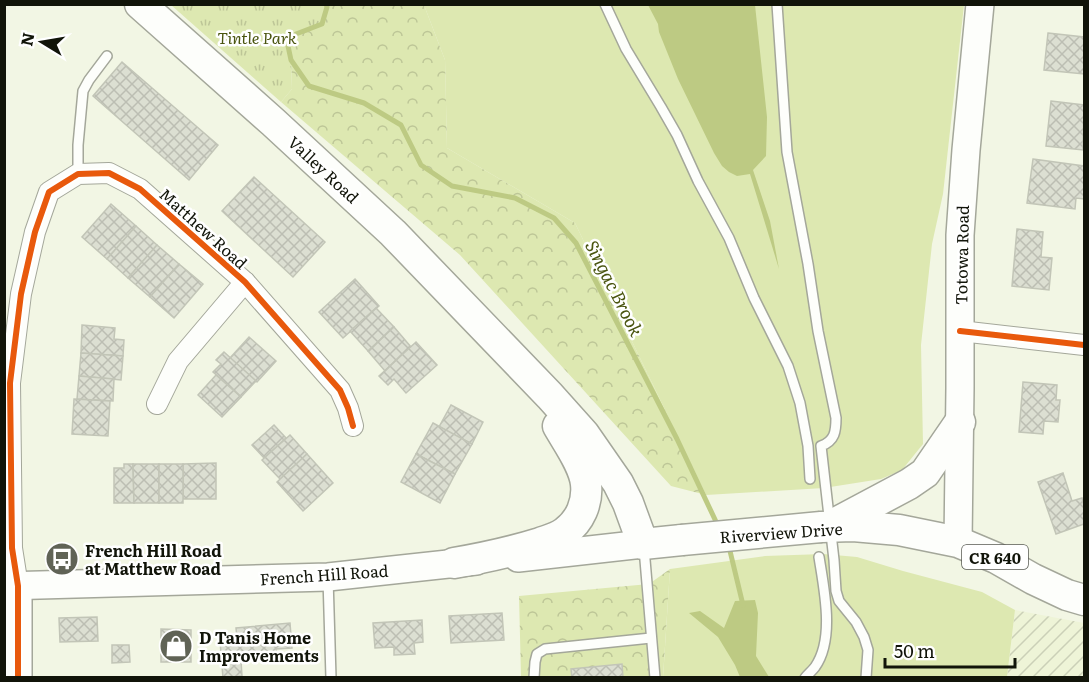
<svg xmlns="http://www.w3.org/2000/svg" width="1089" height="682" viewBox="0 0 1089 682" font-family="Literata,serif">
	<style>
		.industrial { fill: url(#industrial-furrows) }
		.grass { fill: #dde8b1 }
		.forest { fill: url(#forest-crowns) }
		.park { fill: url(#park-tufts) }
		.water { fill: #bdca83 }
		.lines { fill: none; stroke-linecap: round; stroke-linejoin: round }
		.stream { stroke: #bdca83; stroke-width: 5 }
		.building { fill: url(#building-cross-hatch); stroke: #c2c5b7; stroke-width: 1.5 }
		.lane-casing { stroke: #a4a79a; stroke-width: 12 }
		.street-casing { stroke: #a4a79a; stroke-width: 22 }
		.secondary-casing { stroke: #a4a79a; stroke-width: 30 }
		.primary-casing { stroke: #a4a79a; stroke-width: 33 }
		.lane { stroke: #fdfefb; stroke-width: 9 }
		.street { stroke: #fdfefb; stroke-width: 20 }
		.secondary { stroke: #fdfefb; stroke-width: 27 }
		.primary { stroke: #fdfefb; stroke-width: 30 }
		.primary-bridge-casing { stroke: #a4a79a; stroke-width: 33; stroke-linecap: butt }
		.primary-bridge { stroke: #fdfefb; stroke-width: 30 }
		.cycleway-casing { stroke: #fff; stroke-width: 10 }
		.cycleway { stroke: #e8590c; stroke-width: 6 }
		.labels { text-anchor: middle; dominant-baseline: central; stroke-width: 5; stroke-linejoin: round; paint-order: stroke }
		.shield { fill: #fff; stroke: #585a53; stroke-width: 1.5 }
		.shield-label { font-size: 15px; font-weight: bold; fill: #111409 }
		.park-label { font-size: 16px; font-style: italic; fill: #4a550f; stroke: #fff }
		.street-label { font-size: 16px; fill: #111409; stroke: #fff }
		.poi-label { font-size: 16px; font-weight: bold; fill: #111409; stroke: #fff; text-anchor: start }
		.water-label { font-size: 18px; font-style: italic; fill: #4b5611; stroke: #fff }
	</style>
	<defs>
		<pattern id="industrial-furrows" width="10" height="10" patternUnits="userSpaceOnUse" patternTransform="scale(1.5)"><rect width="10" height="10" fill="#eef4d7"/><path d="M-1 1l2-2M0 10L10 0M9 11l2-2" fill="none" stroke="#cbd0b7"/></pattern>
		<pattern id="forest-crowns" width="20" height="18" patternUnits="userSpaceOnUse" patternTransform="scale(1.5)"><rect width="20" height="18" fill="#dde8b1"/><path d="M2 6a3 3 0 1 1 6 0M12 15a3 3 0 1 1 6 0" fill="none" stroke="#bdc697"/></pattern>
		<pattern id="park-tufts" width="24" height="20" patternUnits="userSpaceOnUse" patternTransform="scale(1.5)"><rect width="24" height="20" fill="#dde8b1"/><path d="M3 7l-1-3M5 7V3M7 7l1-3M15 17l-1-3M17 17v-4M19 17l1-3" fill="none" stroke="#bdc697"/></pattern>
		<pattern id="building-cross-hatch" width="8" height="8" patternUnits="userSpaceOnUse" patternTransform="scale(1.5)"><rect width="8" height="8" fill="#dcdfd2"/><path d="M0 0l8 8M0 8l8-8" fill="none" stroke="#bcbeb3"/></pattern>
	</defs>
	<rect width="100%" height="100%" fill="#f2f6e4"/>
	<path class="industrial" d="M 1015,610 L 1084,623 L 1084,677 L 1007,678 Z"/>
	<g class="grass">
		<path d="M 424,5 L 964,5 L 943,194 L 932,244 L 921,345 L 923,444 L 902,470 L 881,479 L 824,488 L 706,495 L 575,223 L 447,148 L 445,60 Z"/>
		<path d="M 823,554 L 857,557 L 903,571 L 982,592 L 1015,610 L 1007,677 L 663,678 L 670,569 L 765,556 Z"/>
	</g>
	<g class="forest">
		<path d="M 326,5 L 424,5 L 445,60 L 447,148 L 575,223 L 706,495 L 671,486 L 460,255 L 281,102 L 292,89 L 291,60 L 288,46 L 296,34 L 322,24 L 327,7 Z"/>
		<path d="M 670,569 L 663,677 L 521,677 L 519,596 L 649,584 Z"/>
	</g>
	<path class="park" d="M 326,5 L 327,7 L 322,24 L 296,34 L 288,46 L 291,60 L 292,89 L 281,102 L 171,5 Z"/>
	<g class="water">
		<path d="M 648,5 L 755,5 L 767,117 L 766,156 L 753,170 L 770,221 L 779,269 L 750,174 L 737,176 L 729,172 L 722,166 L 714,153 L 678,79 L 659,32 L 658,24 Z"/>
		<path d="M 755,600 L 758,613 L 756,656 L 769,677 L 740,677 L 735,665 L 718,637 L 689,613 L 700,611 L 724,628 L 735,601 Z"/>
	</g>
	<g class="lines">
		<g class="stream">
			<path d="M 326,4 L 327,7 L 322,24 L 296,34 L 288,46 L 291,60 L 309,86 L 364,103 L 401,125 L 421,165 L 452,186 L 515,198 L 554,218 L 576,243 L 677,439 L 719,528"/>
			<path d="M 727,544 L 730,551 L 743,605"/>
		</g>
	</g>
	<g class="building">
		<path d="M 1048,33 L 1084,37 L 1084,74 L 1044,70 Z"/>
		<path d="M 122,62 L 218,145 L 189,180 L 93,96 Z"/>
		<path d="M 1051,101 L 1084,105 L 1083,150 L 1046,146 Z"/>
		<path d="M 1033,159 L 1084,166 L 1084,199 L 1076,198 L 1075,209 L 1027,203 Z"/>
		<path d="M 254,177 L 325,242 L 293,277 L 222,211 Z"/>
		<path d="M 111,204 L 136,226 L 107,259 L 82,237 Z"/>
		<path d="M 136,226 L 157,245 L 128,278 L 107,259 Z"/>
		<path d="M 1017,229 L 1043,232 L 1041,257 L 1052,258 L 1049,290 L 1012,286 Z"/>
		<path d="M 157,245 L 179,264 L 150,297 L 128,278 Z"/>
		<path d="M 179,264 L 203,284 L 174,318 L 150,297 Z"/>
		<path d="M 355,279 L 379,306 L 343,338 L 319,312 Z"/>
		<path d="M 376,308 L 394,327 L 368,351 L 350,331 Z"/>
		<path d="M 82,325 L 115,328 L 114,339 L 124,340 L 123,356 L 81,353 Z"/>
		<path d="M 394,327 L 411,347 L 385,371 L 368,351 Z"/>
		<path d="M 249,337 L 276,361 L 257,382 L 230,358 Z"/>
		<path d="M 416,342 L 437,365 L 406,393 L 394,379 L 388,385 L 379,376 Z"/>
		<path d="M 224,352 L 256,381 L 241,397 L 213,372 L 221,364 L 216,360 Z"/>
		<path d="M 81,353 L 123,356 L 121,380 L 79,376 Z"/>
		<path d="M 216,375 L 241,397 L 222,417 L 198,395 Z"/>
		<path d="M 79,376 L 114,379 L 113,401 L 77,399 Z"/>
		<path d="M 1023,382 L 1057,385 L 1056,400 L 1060,400 L 1058,422 L 1044,421 L 1043,434 L 1019,432 Z"/>
		<path d="M 74,399 L 110,401 L 108,436 L 72,434 Z"/>
		<path d="M 451,405 L 483,422 L 472,444 L 439,427 Z"/>
		<path d="M 433,423 L 472,444 L 455,474 L 416,454 Z"/>
		<path d="M 274,425 L 286,438 L 264,458 L 252,445 Z"/>
		<path d="M 290,435 L 307,454 L 280,479 L 262,460 Z"/>
		<path d="M 307,454 L 333,483 L 303,511 L 277,482 Z"/>
		<path d="M 416,454 L 455,474 L 440,503 L 401,482 Z"/>
		<path d="M 216,463 L 216,499 L 183,499 L 183,464 Z"/>
		<path d="M 124,464 L 133,464 L 134,503 L 114,503 L 114,468 L 124,468 Z"/>
		<path d="M 133,464 L 159,464 L 159,503 L 134,503 Z"/>
		<rect x="159" y="464" width="24" height="39"/>
		<path d="M 1063,473 L 1072,501 L 1082,498 L 1084,506 L 1084,524 L 1056,534 L 1038,482 Z"/>
		<path d="M 502,613 L 504,640 L 451,643 L 449,616 Z"/>
		<path d="M 97,617 L 98,641 L 60,642 L 59,618 Z"/>
		<path d="M 422,620 L 423,642 L 414,643 L 415,654 L 394,655 L 394,647 L 375,648 L 373,623 Z"/>
		<path d="M 290,623 L 292,648 L 276,649 L 277,659 L 241,661 L 242,676 L 223,678 L 220,641 L 237,639 L 236,628 Z"/>
		<path d="M 161,629 L 191,630 L 191,662 L 161,662 Z"/>
		<path d="M 112,645 L 129,645 L 130,662 L 112,663 Z"/>
		<path d="M 622,664 L 623,678 L 572,678 L 571,669 Z"/>
	</g>
	<g class="lines">
		<g class="lane-casing">
			<g id="lane">
				<path d="M 605,4 L 626,49 L 661,107 L 677,135 L 698,181 L 729,238 L 754,298 L 788,366 L 800,403 L 808,446 L 810,479"/>
				<path d="M 777,4 L 787,152 L 808,264 L 818,331 L 836,418 C 836,431 835,441 821,446 L 834,560 L 836,591 L 839,601 L 856,622 L 864,637 L 868,650 L 866,678"/>
				<path d="M 78,174 L 78,145 L 83,91 L 89,80 L 107,56"/>
				<path d="M 644,548 L 655,678"/>
				<path d="M 328,578 L 331,678"/>
				<path d="M 534,678 L 535,662 L 537,654 L 545,649 L 651,638"/>
				<path d="M 805,678 C 808,674 812,671 815,667 C 835,639 824,589 819,557"/>
			</g>
		</g>
		<g class="street-casing">
			<g id="street">
				<path d="M 960,331 L 1084,345"/>
				<path d="M 157,404 L 178,361 L 245,282"/>
				<path d="M 18,586 L 12,548 L 10,383 L 21,294 L 35,232 L 49,192 L 78,174 L 109,173 L 140,189 L 245,282 L 340,390 L 348,408 L 353,426"/>
			</g>
		</g>
		<g class="secondary-casing">
			<g id="secondary">
				<path d="M 958,542 L 960,388 L 960,235 L 966,150 L 980,4"/>
				<path d="M 518,558 L 643,544"/>
				<path d="M 4,586 L 328,577 L 476,561"/>
				<path d="M 18,678 L 18,586"/>
			</g>
		</g>
		<g class="primary-casing">
			<g id="primary">
				<path d="M 140,4 L 273,122 L 393,233 L 550,396 L 584,434 L 618,483 L 628,503 L 643,544 L 682,540"/>
				<path d="M 832,525 L 909,484 L 925,473 L 960,422"/>
				<path d="M 821,527 L 853,526 L 899,530 L 958,542 L 996,558 L 1033,579 L 1067,595 L 1084,600"/>
				<path d="M 454,563 C 483,558 511,552 540,543 C 548,540 558,538 565,532 C 580,521 588,503 586,484 C 584,465 567,442 558,426"/>
			</g>
		</g>
		<use href="#lane" class="lane"/>
		<use href="#street" class="street"/>
		<use href="#secondary" class="secondary"/>
		<use href="#primary" class="primary"/>
		<g class="primary-bridge-casing">
			<path id="primary-bridge" d="M 682,540 L 821,527"/>
		</g>
		<use href="#primary-bridge" class="primary-bridge"/>
		<g class="cycleway-casing">
			<g id="cycleway">
				<path d="M 960,331 L 1084,345"/>
				<path d="M 18,678 L 18,586 L 12,548 L 10,383 L 21,294 L 35,232 L 49,192 L 78,174 L 109,173 L 140,189 L 245,282 L 340,390 L 348,408 L 353,426"/>
			</g>
		</g>
		<use href="#cycleway" class="cycleway"/>
	</g>
	<defs>
		<g id="bus-disc" transform="scale(1.725)"><circle r="9.5" fill="#606356" stroke="#fff"/><path d="M-5-6H5V4H4V6H2V4H-2V6H-4V4H-5ZM-3.5-4V0h7V-4ZM-3.5 1.2v1.5H-2V1.2ZM2 1.2v1.5H3.5V1.2Z" fill="#fff"/></g>
		<g id="shop-disc" transform="scale(1.725)"><circle r="9.5" fill="#606356" stroke="#fff"/><path d="M-5-2.5h2.3a2.7 3.5 0 0 1 5.4 0H5L5.5 6h-11ZM-1.5-2.5h3a1.5 2.3 0 0 0-3 0Z" fill="#fff"/></g>
	</defs>
	<g fill-rule="evenodd">
		<use href="#bus-disc" x="62" y="559"/>
		<use href="#shop-disc" x="176" y="646"/>
	</g>
	<g class="labels">
		<rect class="shield" x="962" y="545" width="66" height="24" rx="4.5"/>
		<g class="shield-label">
			<text x="995" y="557">CR 640</text>
		</g>
		<g class="park-label">
			<text x="257" y="37">Tintle Park</text>
		</g>
		<g class="street-label">
			<text transform="translate(324 169) rotate(43)">Valley Road</text>
			<text transform="translate(204 228) rotate(42)">Matthew Road</text>
			<text transform="translate(961 255) rotate(-89)">Totowa Road</text>
			<text transform="translate(781 532) rotate(-4)">Riverview Drive</text>
			<text transform="translate(324 574) rotate(-4)">French Hill Road</text>
		</g>
		<g class="poi-label">
			<text x="85" y="550">French Hill Road<tspan x="85" dy="18">at Matthew Road</tspan></text>
			<text x="199" y="637">D Tanis Home<tspan x="199" dy="18">Improvements</tspan></text>
		</g>
		<g class="water-label">
			<text transform="translate(615 288) rotate(63)">Singac Brook</text>
		</g>
	</g>
	<rect width="1089" height="682" fill="none" stroke="#111409" stroke-width="12"/>
	<g transform="translate(42 42) rotate(281)" stroke="#ffffff" stroke-width="4.5" paint-order="stroke">
	<path d="M0-4.5L10 22L0 15L-10 22Z" fill="#111409"/>
	<text y="-9" font-size="16" font-weight="bold" text-anchor="middle" fill="#111409">N</text>
	</g>
	<path d="M885 658v9h130v-9" fill="none" stroke="#111409" stroke-width="3"/>
	<text x="894" y="658" font-size="18" fill="#111409" stroke="#ffffff" stroke-width="4.5" paint-order="stroke">50 m</text>
</svg>
